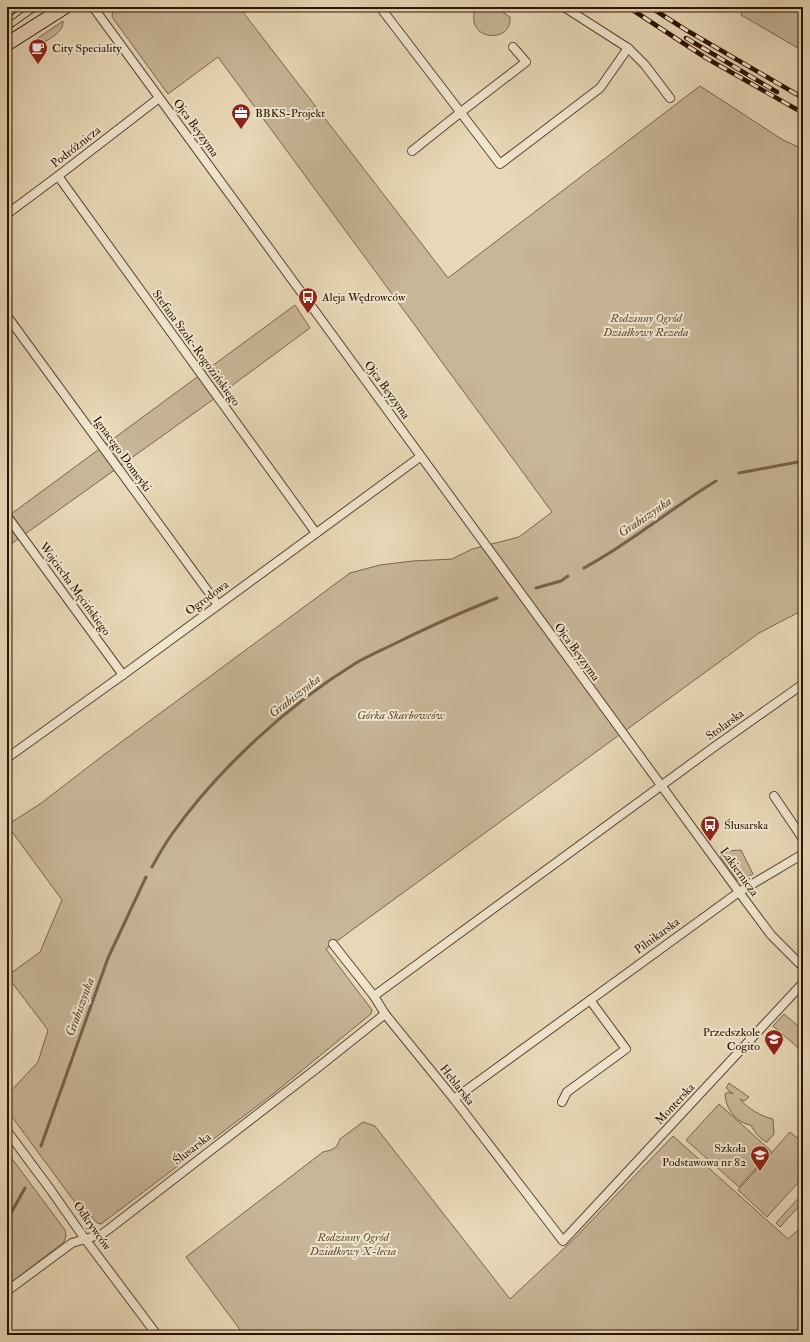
<svg xmlns="http://www.w3.org/2000/svg" width="810" height="1342" viewBox="0 0 810 1342" font-family="'IM FELL Double Pica',serif">
	<style>
		.green { fill: #c8b698; stroke: #7a644c }
		.lines { fill: none; stroke-linecap: round; stroke-linejoin: round }
		.stream { stroke: #776149; stroke-width: 3 }
		.street-casing { stroke: #5c442e; stroke-width: 10 }
		.primary-casing { stroke: #2d1201; stroke-width: 15 }
		.street { stroke: #f0e6d0; stroke-width: 8 }
		.primary { stroke: #e8d8b7; stroke-width: 13 }
		.tram { stroke: #2d1201; stroke-width: 1 }
		.rail-casing { stroke: #2d1201; stroke-width: 4.5 }
		.rail { stroke: #f0e6d0; stroke-width: 3; stroke-dasharray: 9; stroke-linecap: butt }
		.labels { text-anchor: middle; dominant-baseline: central; stroke-width: 4; stroke-linejoin: round; paint-order: stroke }
		.poi-label { font-size: 12px; fill: #2d1201; stroke: #f0e6d0; text-anchor: start }
		.street-label { font-size: 12px; fill: #2d1201; stroke: #f0e6d0 }
		.park-label { font-size: 12px; font-style: italic; fill: #634b36; stroke: #f0e6d0 }
		.water-label { font-size: 13px; font-style: italic; fill: #5e4631; stroke: #f0e6d0 }
	</style>
	<rect width="100%" height="100%" fill="#e8d8b7"/>
	<filter id="stains"><feTurbulence type="fractalNoise" baseFrequency=".005" numOctaves="4"/><feColorMatrix values="0 0 0 0 .2 0 0 0 0 .09 0 0 0 0 .02 0 0 0 .5 -.17"/></filter>
	<radialGradient id="worn" r=".72"><stop offset=".6" stop-color="#630" stop-opacity="0"/><stop offset="1" stop-color="#630" stop-opacity=".3"/></radialGradient>
	<g class="green">
		<path d="M 113,7 L 239,7 L 448,278 L 700,86 L 783,140 L 803,149 L 803,610 L 759,633 L 326,949 L 372,1010 L 371,1014 L 273,1094 L 101,1224 L 97,1223 L 87,1211 L 82,1212 L 7,1110 L 7,1095 L 38,1062 L 48,1030 L 7,976 L 40,952 L 62,900 L 7,825 L 40,804 L 105,754 L 350,573 L 380,565 L 413,561 L 452,559 L 472,549 L 519,537 L 552,512 L 218,57 L 168,94 L 112,17 Z"/>
		<path d="M 476,7 L 495,7 L 510,17 C 513,45 462,41 476,7 Z"/>
		<path d="M 742,7 L 803,7 L 803,51 L 741,15 Z"/>
		<path d="M 63,21 C 64,33 48,39 40,45 L 37,41 L 38,38 Z"/>
		<path d="M 295,305 L 310,328 L 211,401 L 7,547 L 7,517 Z"/>
		<path d="M 741,850 L 753,874 L 740,881 L 737,880 L 720,856 L 727,851 Z"/>
		<path d="M 784,1014 L 803,1030 L 803,1052 L 773,1026 Z"/>
		<path d="M 729,1083 L 749,1097 L 744,1101 L 740,1099 C 747,1108 762,1117 773,1119 L 774,1134 L 767,1142 C 760,1139 754,1132 751,1125 C 736,1123 726,1109 725,1094 L 728,1092 L 733,1094 L 726,1088 Z"/>
		<path d="M 719,1104 L 771,1151 L 739,1187 L 686,1140 Z"/>
		<path d="M 363,1122 L 375,1126 L 510,1299 L 572,1241 L 673,1136 L 788,1239 L 803,1226 L 803,1335 L 244,1335 L 186,1257 L 323,1152 L 331,1150 L 337,1146 L 340,1139 Z"/>
		<path d="M 790,1132 L 803,1143 L 803,1177 L 767,1217 L 738,1190 Z"/>
		<path d="M 7,1152 L 65,1230 L 66,1235 L 64,1242 L 7,1286 Z"/>
		<path d="M 803,1193 L 803,1202 L 780,1227 L 776,1223 Z"/>
	</g>
	<g class="lines">
		<g class="stream">
			<path d="M 739,473 L 803,461"/>
			<path d="M 584,568 C 631,543 671,508 716,481"/>
			<path d="M 536,588 L 561,581 L 568,576"/>
			<path d="M 152,867 C 158,856 165,844 172,834 C 218,769 289,704 356,663 C 368,656 382,650 394,644 C 428,627 462,612 497,598"/>
			<path d="M 41,1146 L 108,958 L 146,877"/>
			<path d="M 7,1220 L 25,1188"/>
		</g>
		<g class="street-casing">
			<g id="street">
				<path d="M 93,7 L 739,892 L 771,935 L 803,967"/>
				<path d="M 380,7 L 500,164 L 600,88 L 628,48 L 564,7"/>
				<path d="M 628,48 L 645,65 L 670,98"/>
				<path d="M 412,151 L 461,112 L 526,62 L 513,47"/>
				<path d="M 58,176 L 316,533"/>
				<path d="M 7,214 L 58,176 L 159,98"/>
				<path d="M 7,316 L 218,605"/>
				<path d="M 7,516 L 123,675"/>
				<path d="M 7,758 L 131,669 L 420,457"/>
				<path d="M 774,796 L 803,839"/>
				<path d="M 333,944 L 374,996 L 385,1014 L 454,1099 L 563,1241 L 803,983"/>
				<path d="M 374,996 L 714,747 L 803,684"/>
				<path d="M 454,1099 L 739,892 L 803,854"/>
				<path d="M 562,1102 L 567,1092 L 626,1049 L 590,1000"/>
				<path d="M 7,1131 L 50,1189 L 85,1239 L 157,1335"/>
				<path d="M 7,1291 L 72,1243 L 102,1234 L 109,1229 L 316,1069 L 385,1014"/>
			</g>
		</g>
		<g class="primary-casing">
			<g id="primary">
				<path d="M 7,10 L 11,7"/>
				<path d="M 7,44 L 65,7"/>
			</g>
		</g>
		<use href="#street" class="street"/>
		<use href="#primary" class="primary"/>
		<g class="tram">
			<path d="M 7,24 L 30,7"/>
			<path d="M 7,31 L 41,7"/>
		</g>
		<g class="rail-casing">
			<g id="rail">
				<path d="M 628,7 L 706,58 L 803,113"/>
				<path d="M 650,7 L 686,30 L 803,98"/>
				<path d="M 686,38 L 777,92"/>
			</g>
		</g>
		<use href="#rail" class="rail"/>
	</g>
	<defs>
		<g id="cafe-pin" transform="scale(1)"><path d="M0 17L-7.5 6A9.5 9.5 0 1 1 7.5 6Z" fill="#8f2418" stroke="#f0e6d0"/><path d="M-5.5-4.5H6V0H3Q3 3.5 0 3.5H-2.5Q-5.5 3.5-5.5 0ZM3-3.2v2h1.7v-2ZM-6 4.5H4V6H-6Z" fill="#fff"/></g>
		<g id="office-pin" transform="scale(1)"><path d="M0 17L-7.5 6A9.5 9.5 0 1 1 7.5 6Z" fill="#8f2418" stroke="#f0e6d0"/><path d="M-6-3h4V-5.5h4V-3h4V5H-6ZM-1-4.5V-3h2v-1.5ZM-6 0V1H6V0Z" fill="#fff"/></g>
		<g id="bus-pin" transform="scale(1)"><path d="M0 17L-7.5 6A9.5 9.5 0 1 1 7.5 6Z" fill="#8f2418" stroke="#f0e6d0"/><path d="M-5-6H5V4H4V6H2V4H-2V6H-4V4H-5ZM-3.5-4V0h7V-4ZM-3.5 1.2v1.5H-2V1.2ZM2 1.2v1.5H3.5V1.2Z" fill="#fff"/></g>
		<g id="school-pin" transform="scale(1)"><path d="M0 17L-7.5 6A9.5 9.5 0 1 1 7.5 6Z" fill="#8f2418" stroke="#f0e6d0"/><path d="M0-5L7-2L0 1L-7-2ZM-4 1L0 2.5L4 1V4Q0 6-4 4Z" fill="#fff"/></g>
	</defs>
	<g fill-rule="evenodd">
		<use href="#cafe-pin" x="38" y="48"/>
		<use href="#office-pin" x="241" y="113"/>
		<use href="#bus-pin" x="308" y="297"/>
		<use href="#bus-pin" x="710" y="825"/>
		<use href="#school-pin" x="774" y="1039"/>
		<use href="#school-pin" x="760" y="1155"/>
	</g>
	<g class="labels">
		<g class="poi-label">
			<text x="52" y="48">City Speciality</text>
			<text x="255" y="113">BBKS-Projekt</text>
			<text x="322" y="297">Aleja Wędrowców</text>
			<text x="724" y="825">Ślusarska</text>
			<text x="760" y="1032" text-anchor="end">Przedszkole<tspan x="760" dy="14">Cogito</tspan></text>
			<text x="746" y="1148" text-anchor="end">Szkoła<tspan x="746" dy="14">Podstawowa nr 82</tspan></text>
		</g>
		<g class="street-label">
			<text transform="translate(196 128) rotate(54)">Ojca Beyzyma</text>
			<text transform="translate(76 147) rotate(-38)">Podróżnicza</text>
			<text transform="translate(196 348) rotate(54)">Stefana Szolc-Rogozińskiego</text>
			<text transform="translate(387 390) rotate(54)">Ojca Beyzyma</text>
			<text transform="translate(122 454) rotate(54)">Ignacego Domeyki</text>
			<text transform="translate(75 589) rotate(54)">Wojciecha Męcińskiego</text>
			<text transform="translate(207 598) rotate(-36)">Ogrodowa</text>
			<text transform="translate(577 652) rotate(54)">Ojca Beyzyma</text>
			<text transform="translate(725 725) rotate(-36)">Stolarska</text>
			<text transform="translate(739 872) rotate(54)">Lakiernicza</text>
			<text transform="translate(657 936) rotate(-36)">Pilnikarska</text>
			<text transform="translate(457 1085) rotate(52)">Heblarska</text>
			<text transform="translate(675 1104) rotate(-47)">Monterska</text>
			<text transform="translate(192 1149) rotate(-38)">Ślusarska</text>
			<text transform="translate(92 1226) rotate(55)">Odkrywców</text>
		</g>
		<g class="park-label">
			<text x="646" y="318">Rodzinny Ogród<tspan x="646" dy="14">Działkowy Rezeda</tspan></text>
			<text x="401" y="715">Górka Skarbowców</text>
			<text x="353" y="1237">Rodzinny Ogród<tspan x="353" dy="14">Działkowy X-lecia</tspan></text>
		</g>
		<g class="water-label">
			<text transform="translate(645 517) rotate(-34)">Grabiszynka</text>
			<text transform="translate(295 696) rotate(-38)">Grabiszynka</text>
			<text transform="translate(80 1007) rotate(-70)">Grabiszynka</text>
		</g>
	</g>
	<rect width="810" height="1342" fill="none" stroke="#e8d8b7" stroke-width="24"/>
	<rect x="8" y="8" width="794" height="1326" fill="none" stroke="#2d1201" stroke-width="2"/>
	<rect x="12" y="12" width="786" height="1318" fill="none" stroke="#2d1201"/>
	<rect width="100%" height="100%" filter="url(#stains)"/>
	<rect width="100%" height="100%" fill="url(#worn)"/>
</svg>
